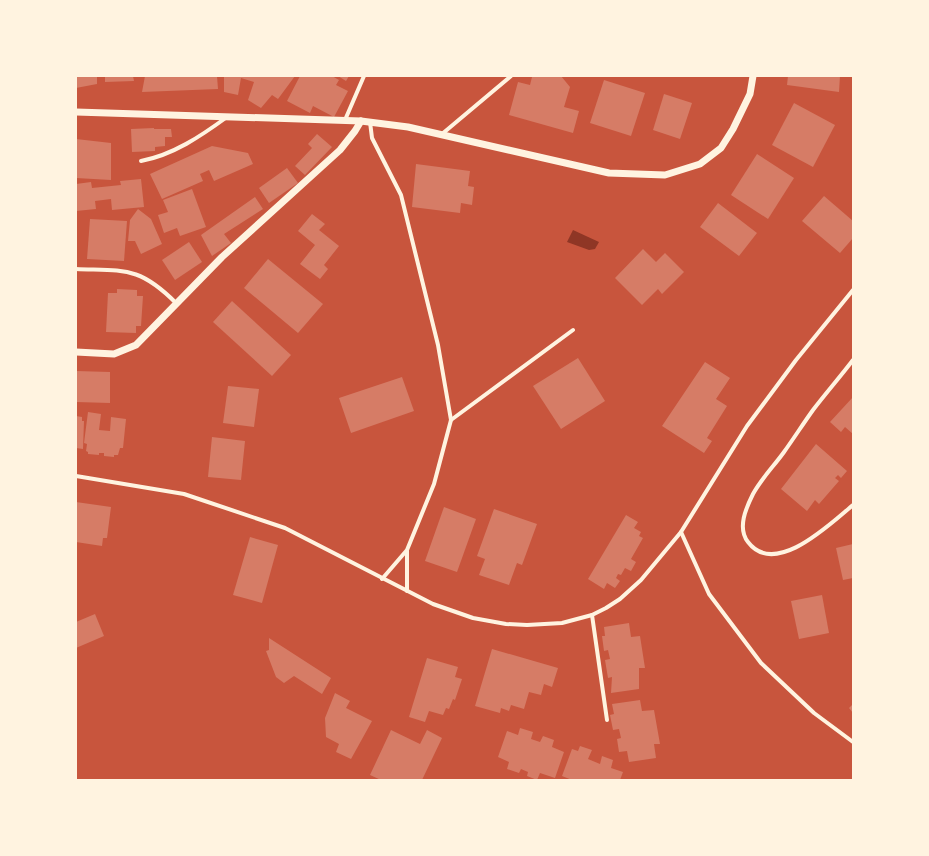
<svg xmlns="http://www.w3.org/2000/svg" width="929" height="856" viewBox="0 0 929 856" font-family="'Public Sans',sans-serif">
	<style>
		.water { fill: #8f3625 }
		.building { fill: #d67c66 }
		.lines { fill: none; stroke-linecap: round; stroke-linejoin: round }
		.minor { stroke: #fff3e0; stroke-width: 4 }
		.tertiary { stroke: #fff3e0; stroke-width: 7 }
	</style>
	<rect width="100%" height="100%" fill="#c8553d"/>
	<path class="water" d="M 573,230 L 599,242 L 595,249 L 589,250 L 567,242 Z"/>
	<g class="building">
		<path d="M 76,76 L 97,76 L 97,84 L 76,88 Z"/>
		<path d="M 105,76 L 133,76 L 134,81 L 105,82 Z"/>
		<path d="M 145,76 L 217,76 L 218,89 L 142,92 Z"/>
		<path d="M 224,76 L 295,76 L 278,99 L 272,95 L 261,108 L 248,100 L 254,82 L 241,78 L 238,95 L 224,92 Z"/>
		<path d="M 300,76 L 332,76 L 339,80 L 336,85 L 348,91 L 334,117 L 313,106 L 310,113 L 287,101 Z"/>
		<path d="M 338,76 L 349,76 L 346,81 Z"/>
		<path d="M 561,76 L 570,87 L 564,107 L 579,111 L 573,133 L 509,115 L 518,82 L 530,85 L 532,77 Z"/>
		<path d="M 788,76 L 840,76 L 839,92 L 787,85 Z"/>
		<path d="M 604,80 L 645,93 L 631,136 L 590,123 Z"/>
		<path d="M 664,94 L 692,103 L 680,139 L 653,130 Z"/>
		<path d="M 794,103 L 835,125 L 813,167 L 772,145 Z"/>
		<path d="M 154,128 L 154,129 L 171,129 L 172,137 L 165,137 L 165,146 L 155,147 L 155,151 L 132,152 L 131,129 Z"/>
		<path d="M 317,134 L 332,147 L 305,175 L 295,166 L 312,148 L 308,144 Z"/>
		<path d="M 76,139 L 111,143 L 111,180 L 76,178 Z"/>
		<path d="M 212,146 L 248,153 L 253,164 L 214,181 L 209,170 L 200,174 L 203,181 L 162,199 L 150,174 Z"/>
		<path d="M 757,154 L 794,178 L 768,219 L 731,195 Z"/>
		<path d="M 416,164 L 470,171 L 468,186 L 474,187 L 472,205 L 461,203 L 460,213 L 412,207 Z"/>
		<path d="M 287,168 L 298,183 L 269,203 L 259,188 Z"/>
		<path d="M 141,179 L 144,207 L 112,210 L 111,199 L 95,201 L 96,209 L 76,211 L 76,184 L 91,182 L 92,188 L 121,185 L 120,181 Z"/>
		<path d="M 192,189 L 206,227 L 180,236 L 177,228 L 164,233 L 158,215 L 168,212 L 163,200 Z"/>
		<path d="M 824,196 L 853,221 L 853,238 L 840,253 L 802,221 Z"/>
		<path d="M 255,197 L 263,209 L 224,234 L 231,243 L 212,256 L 201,235 Z"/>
		<path d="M 718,203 L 757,233 L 739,256 L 700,227 Z"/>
		<path d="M 138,209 L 151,219 L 162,244 L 141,254 L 135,241 L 128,241 L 130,220 Z"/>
		<path d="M 312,214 L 325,224 L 319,230 L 339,246 L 324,265 L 328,269 L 320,279 L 300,264 L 315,245 L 298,231 Z"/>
		<path d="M 90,219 L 127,221 L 124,261 L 87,259 Z"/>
		<path d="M 189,242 L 202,262 L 175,280 L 162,260 Z"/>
		<path d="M 643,249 L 656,262 L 665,253 L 684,272 L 662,294 L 658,289 L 642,305 L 615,278 Z"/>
		<path d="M 268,259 L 323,304 L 298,333 L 244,288 Z"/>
		<path d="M 117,289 L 137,290 L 137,296 L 143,296 L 141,326 L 136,326 L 136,333 L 106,332 L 108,293 L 117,293 Z"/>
		<path d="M 232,301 L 291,355 L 272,376 L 213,322 Z"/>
		<path d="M 578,358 L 605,401 L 561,429 L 533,386 Z"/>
		<path d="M 705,362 L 730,378 L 716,399 L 727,406 L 707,438 L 712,441 L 704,453 L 662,426 Z"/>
		<path d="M 76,371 L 110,372 L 110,403 L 76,402 Z"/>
		<path d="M 402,377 L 414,411 L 351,433 L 339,398 Z"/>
		<path d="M 228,386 L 259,389 L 254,427 L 223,423 Z"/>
		<path d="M 853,397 L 853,434 L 845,427 L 841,432 L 830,422 Z"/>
		<path d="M 88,412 L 101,414 L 99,430 L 110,431 L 111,417 L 126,419 L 123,448 L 120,448 L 118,455 L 114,455 L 114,457 L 104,456 L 104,453 L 99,453 L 99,455 L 88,454 L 88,452 L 86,451 L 87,444 L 84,443 Z"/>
		<path d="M 76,416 L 82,417 L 82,421 L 84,421 L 83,449 L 76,448 Z"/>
		<path d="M 212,437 L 245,441 L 241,480 L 208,477 Z"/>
		<path d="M 816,444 L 847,471 L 841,478 L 838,475 L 835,478 L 839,481 L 819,504 L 815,500 L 807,511 L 781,489 Z"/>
		<path d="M 76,502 L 111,507 L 107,538 L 103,538 L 102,546 L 76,542 Z"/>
		<path d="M 444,507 L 476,519 L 457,572 L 425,561 Z"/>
		<path d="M 494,509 L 537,524 L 522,565 L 517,563 L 509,585 L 479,575 L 485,559 L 477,556 Z"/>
		<path d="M 626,515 L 638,522 L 634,528 L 641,532 L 639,536 L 643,538 L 631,559 L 636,562 L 631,571 L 625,568 L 621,575 L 618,574 L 616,578 L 620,581 L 615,588 L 607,583 L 604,589 L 588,579 Z"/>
		<path d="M 250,537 L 278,545 L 262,603 L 233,595 Z"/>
		<path d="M 853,544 L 853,578 L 843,580 L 836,548 Z"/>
		<path d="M 822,595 L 829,633 L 799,639 L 791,601 Z"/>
		<path d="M 95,614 L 104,636 L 76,648 L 76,622 Z"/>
		<path d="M 629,623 L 631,637 L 640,636 L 645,668 L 639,668 L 639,689 L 611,693 L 612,677 L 608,678 L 605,660 L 610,659 L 608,650 L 604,651 L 602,636 L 605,636 L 604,627 Z"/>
		<path d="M 269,638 L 331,678 L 322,694 L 294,676 L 284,683 L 276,677 L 266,651 L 269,650 Z"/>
		<path d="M 492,649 L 558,668 L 552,687 L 544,684 L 541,695 L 529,692 L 524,709 L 511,705 L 509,711 L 501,708 L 500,713 L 475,706 Z"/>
		<path d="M 427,658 L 458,667 L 455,677 L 462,679 L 455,700 L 453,699 L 449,709 L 446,708 L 443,715 L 429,711 L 425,722 L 409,717 Z"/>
		<path d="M 335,693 L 350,701 L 346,708 L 372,721 L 351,759 L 336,752 L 339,744 L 326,737 L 325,718 Z"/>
		<path d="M 640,700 L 642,711 L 654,710 L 660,744 L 654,744 L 656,758 L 629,762 L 627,751 L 619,752 L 617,739 L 621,738 L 619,729 L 613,730 L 610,715 L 614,714 L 612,704 Z"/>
		<path d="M 853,704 L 853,713 L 849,708 Z"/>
		<path d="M 520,728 L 533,732 L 531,739 L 540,742 L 543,736 L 554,740 L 552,747 L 564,752 L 555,778 L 540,773 L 537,780 L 527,776 L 528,772 L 521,769 L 519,773 L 507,769 L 509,762 L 498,757 L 507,731 L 518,735 Z"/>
		<path d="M 391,730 L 420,744 L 427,730 L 442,738 L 422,780 L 381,780 L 370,775 Z"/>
		<path d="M 580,746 L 592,750 L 588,759 L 600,764 L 602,756 L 613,760 L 611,768 L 623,772 L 620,780 L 572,780 L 562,776 L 572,749 L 578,751 Z"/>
	</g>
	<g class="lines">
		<g class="minor">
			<path d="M 345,120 L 364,76"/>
			<path d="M 370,122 L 372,138 L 401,195 L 438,345 L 451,420 L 434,484 L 407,550 L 382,579"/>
			<path d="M 442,134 L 511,76"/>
			<path d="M 141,161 C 173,155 201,136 227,117"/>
			<path d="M 76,269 C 125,271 139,266 176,303"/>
			<path d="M 853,360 C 840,377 826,393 813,410 C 803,424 794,438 784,452 C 774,466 761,479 753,494 C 746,508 737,528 748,542 C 775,578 830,524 853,505"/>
			<path d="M 451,420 L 573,330"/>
			<path d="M 76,476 L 184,494 L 285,528 L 433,604 L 473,618 L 506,624 L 527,625 L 562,623 L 592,615 L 606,608 L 620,599 L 641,580 L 681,532 L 747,426 L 796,360 L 853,290"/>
			<path d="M 681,532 L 709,594 L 761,663 L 814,713 L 853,742"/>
			<path d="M 407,591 L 407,551"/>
			<path d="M 592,615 L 607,720"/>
		</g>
		<g class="tertiary">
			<path d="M 76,112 L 361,121 L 408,127 L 609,173 L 665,175 L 700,164 L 721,148 L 733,129 L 750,94 L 753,76"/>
			<path d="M 76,352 L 114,354 L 136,345 L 222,257 L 340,150 L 355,131 L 361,121"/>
		</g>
	</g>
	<rect width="929" height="856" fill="none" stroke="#fff3e0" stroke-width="154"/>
</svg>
